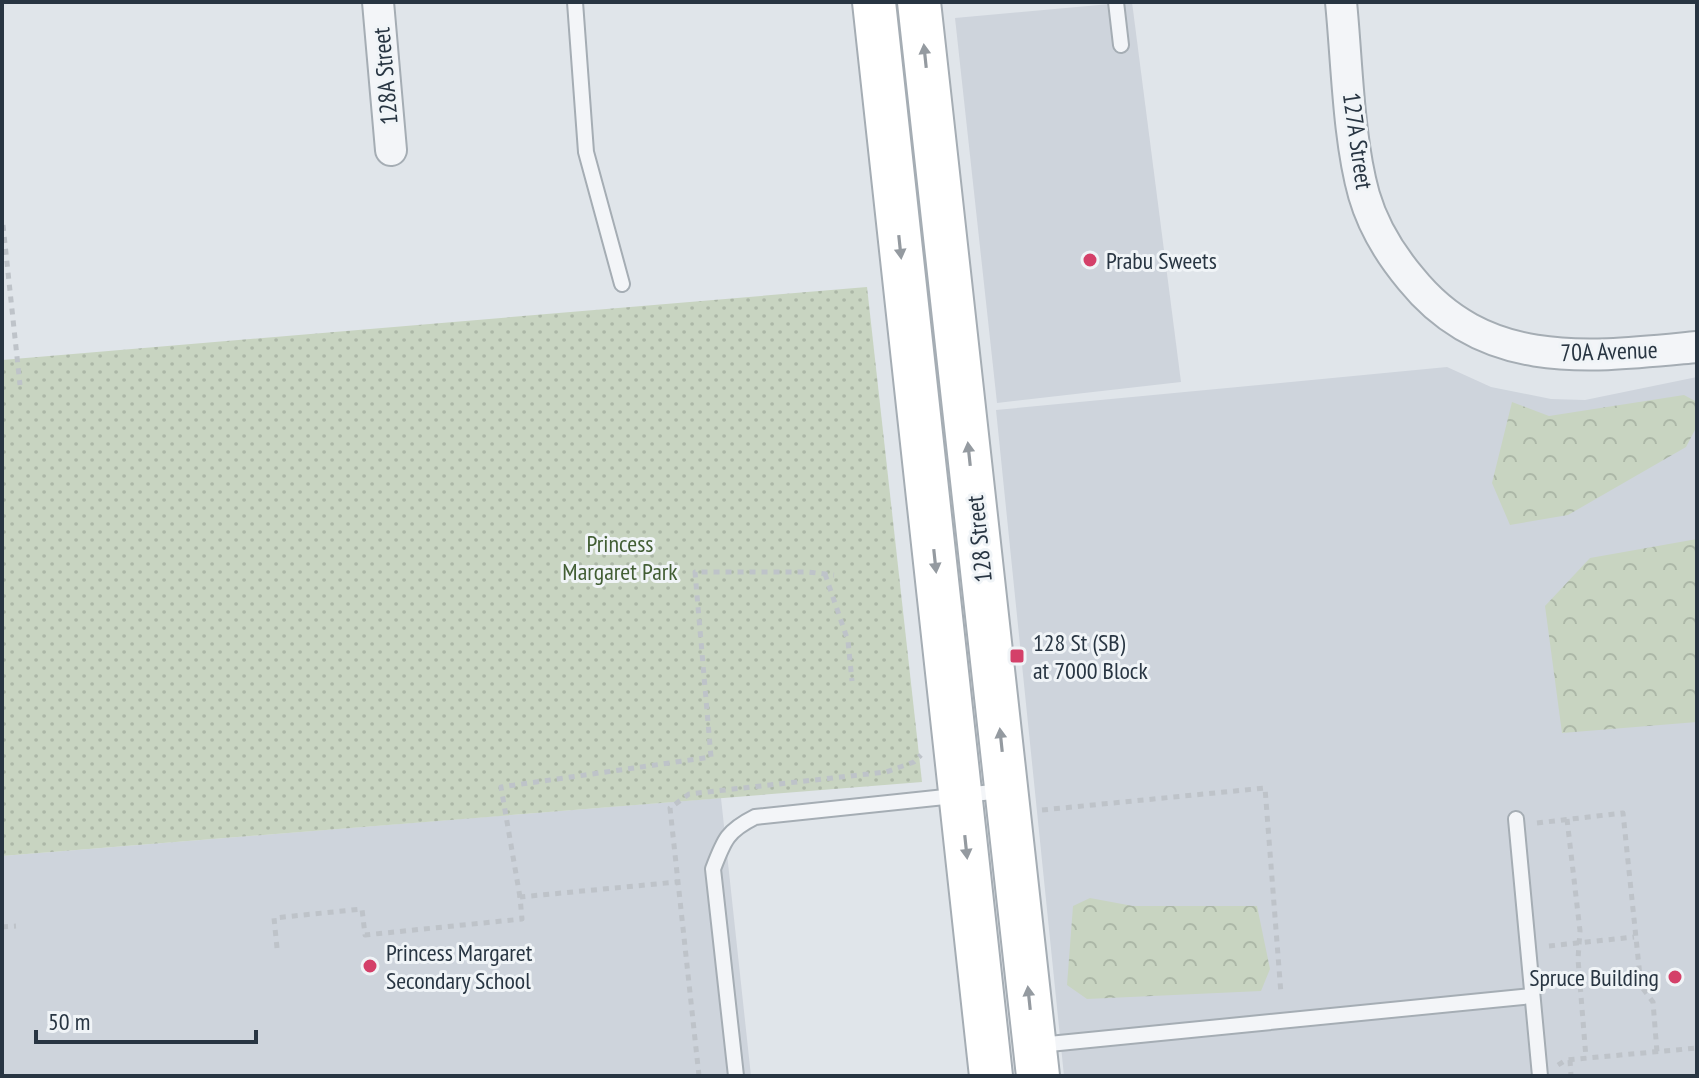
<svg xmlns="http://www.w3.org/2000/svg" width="1699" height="1078" viewBox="0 0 1699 1078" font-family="'PT Sans Narrow',sans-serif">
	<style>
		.built { fill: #ced4dc }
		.forest { fill: url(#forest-crowns) }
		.park { fill: url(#park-dots) }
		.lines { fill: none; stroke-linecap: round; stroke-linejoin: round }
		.lane-casing { stroke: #a5adb4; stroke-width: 18 }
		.street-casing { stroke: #a5adb4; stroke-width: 34 }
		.secondary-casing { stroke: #a5adb4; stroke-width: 46 }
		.path { stroke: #bec3c9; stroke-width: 5; stroke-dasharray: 6 6; stroke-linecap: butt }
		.lane { stroke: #f3f5f8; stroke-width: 14 }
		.street { stroke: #f3f5f8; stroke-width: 30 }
		.secondary { stroke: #fff; stroke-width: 42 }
		.oneway { fill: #949aa0 }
		.poi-dot { fill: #d44069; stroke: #f0f4f7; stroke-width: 3 }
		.labels { text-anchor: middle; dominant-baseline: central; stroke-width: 6; stroke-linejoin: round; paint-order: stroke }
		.street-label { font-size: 24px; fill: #283542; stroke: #f0f4f7 }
		.poi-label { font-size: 24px; fill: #283542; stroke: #f0f4f7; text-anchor: start }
		.park-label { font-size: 24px; fill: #425e34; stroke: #f0f4f7 }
	</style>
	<defs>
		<pattern id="forest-crowns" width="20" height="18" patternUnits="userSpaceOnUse" patternTransform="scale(2)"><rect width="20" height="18" fill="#c8d4c1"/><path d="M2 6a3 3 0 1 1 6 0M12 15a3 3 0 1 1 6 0" fill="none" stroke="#acb7a7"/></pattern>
		<pattern id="park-dots" width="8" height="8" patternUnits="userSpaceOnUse" patternTransform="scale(2)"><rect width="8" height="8" fill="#c8d4c1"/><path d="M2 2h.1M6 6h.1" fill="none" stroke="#acb7a7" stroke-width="1.8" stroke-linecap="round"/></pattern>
	</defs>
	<rect width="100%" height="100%" fill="#e0e5ea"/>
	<g class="built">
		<path d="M 1132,2 L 1181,382 L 997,403 L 955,18 Z"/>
		<path d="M 1447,367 L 1491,387 L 1551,399 L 1585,400 L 1697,377 L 1697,1076 L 1064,1076 L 996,410 Z"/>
		<path d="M 721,798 L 751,1076 L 2,1076 L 2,856 Z"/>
	</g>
	<g class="forest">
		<path d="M 1684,395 L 1697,402 L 1697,426 L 1686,447 L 1568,515 L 1510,525 L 1492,483 L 1512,402 L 1549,416 Z"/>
		<path d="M 1697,539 L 1697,722 L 1562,733 L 1545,606 L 1590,558 Z"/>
		<path d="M 1090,898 L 1133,906 L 1257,906 L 1270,969 L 1261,991 L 1087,999 L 1067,985 L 1073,906 Z"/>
	</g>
	<path class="park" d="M 867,287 L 922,782 L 2,856 L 2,360 Z"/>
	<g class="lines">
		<g class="lane-casing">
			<g id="lane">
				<path d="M 575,2 L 586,152 L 622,284"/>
				<path d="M 1116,2 L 1121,45"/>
				<path d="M 1516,819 L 1540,1076"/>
				<path d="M 1039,1045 L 1532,996"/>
				<path d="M 736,1076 L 713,869 C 724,840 727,831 755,817 L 1002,791"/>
			</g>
		</g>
		<g class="street-casing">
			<g id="street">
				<path d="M 378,2 L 391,150"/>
				<path d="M 1341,2 C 1347,62 1348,138 1364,195 C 1373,226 1390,254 1411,279 C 1486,372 1591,357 1697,347"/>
			</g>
		</g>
		<g class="secondary-casing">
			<g id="secondary">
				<path d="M 874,2 L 991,1076"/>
				<path d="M 919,2 L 1038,1076"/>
			</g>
		</g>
		<g class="path">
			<path d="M 3,225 L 20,385"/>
			<path d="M 825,574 L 848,641 L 852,681"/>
			<path d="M 1042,810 L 1265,788 L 1281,994"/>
			<path d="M 1567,819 L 1580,931 L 1578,959 L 1586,1058"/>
			<path d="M 1537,823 L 1623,813 L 1641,986 L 1653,1002 L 1657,1052"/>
			<path d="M 520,897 L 501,787 L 711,757 L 695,572 L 808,572 L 834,575"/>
			<path d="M 2,927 L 16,926"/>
			<path d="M 1549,946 L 1634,937"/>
			<path d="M 277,948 L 274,918 L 362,909 L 365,935 L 522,919 L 520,897 L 677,882"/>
			<path d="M 1570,1060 L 1571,1076"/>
			<path d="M 1558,1065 L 1566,1060 L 1697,1048"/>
			<path d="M 699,1076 L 670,808 L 689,794 L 886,772 L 914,762 L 921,755"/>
		</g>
		<use href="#lane" class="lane"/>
		<use href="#street" class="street"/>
		<use href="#secondary" class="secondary"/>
	</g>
	<defs><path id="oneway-solid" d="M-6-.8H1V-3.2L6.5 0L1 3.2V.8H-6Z" transform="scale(2)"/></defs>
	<g class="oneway">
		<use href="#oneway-solid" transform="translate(925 56) rotate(-96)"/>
		<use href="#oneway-solid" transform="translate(900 247) rotate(84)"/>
		<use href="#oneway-solid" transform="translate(969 454) rotate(-96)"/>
		<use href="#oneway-solid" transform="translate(935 561) rotate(84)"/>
		<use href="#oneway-solid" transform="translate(1001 740) rotate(-96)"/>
		<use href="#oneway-solid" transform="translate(966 847) rotate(84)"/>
		<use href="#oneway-solid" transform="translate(1029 998) rotate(-96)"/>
	</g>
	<g class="poi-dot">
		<circle cx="1090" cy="260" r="8"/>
		<rect x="1009" y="648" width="16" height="16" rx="4"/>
		<circle cx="370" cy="966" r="8"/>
		<circle cx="1675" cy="977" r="8"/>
	</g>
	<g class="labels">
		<g class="street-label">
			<text transform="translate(385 76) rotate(-95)">128A Street</text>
			<text transform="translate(1358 141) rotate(82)">127A Street</text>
			<text transform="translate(1609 351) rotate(-2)">70A Avenue</text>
			<text transform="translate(979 539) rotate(-96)">128 Street</text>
		</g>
		<g class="poi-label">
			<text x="1106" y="260">Prabu Sweets</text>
			<text x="1033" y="642">128 St (SB)<tspan x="1033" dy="28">at 7000 Block</tspan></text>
			<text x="386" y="952">Princess Margaret<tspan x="386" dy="28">Secondary School</tspan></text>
			<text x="1659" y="977" text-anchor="end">Spruce Building</text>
		</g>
		<g class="park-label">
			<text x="620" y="543">Princess<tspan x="620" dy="28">Margaret Park</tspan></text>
		</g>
	</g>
	<rect width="1699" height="1078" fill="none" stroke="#283542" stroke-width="8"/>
	<path d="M36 1030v12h220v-12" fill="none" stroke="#283542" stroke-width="4"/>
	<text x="48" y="1030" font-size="24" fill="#283542" stroke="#f0f4f7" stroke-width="6" paint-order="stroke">50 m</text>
</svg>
